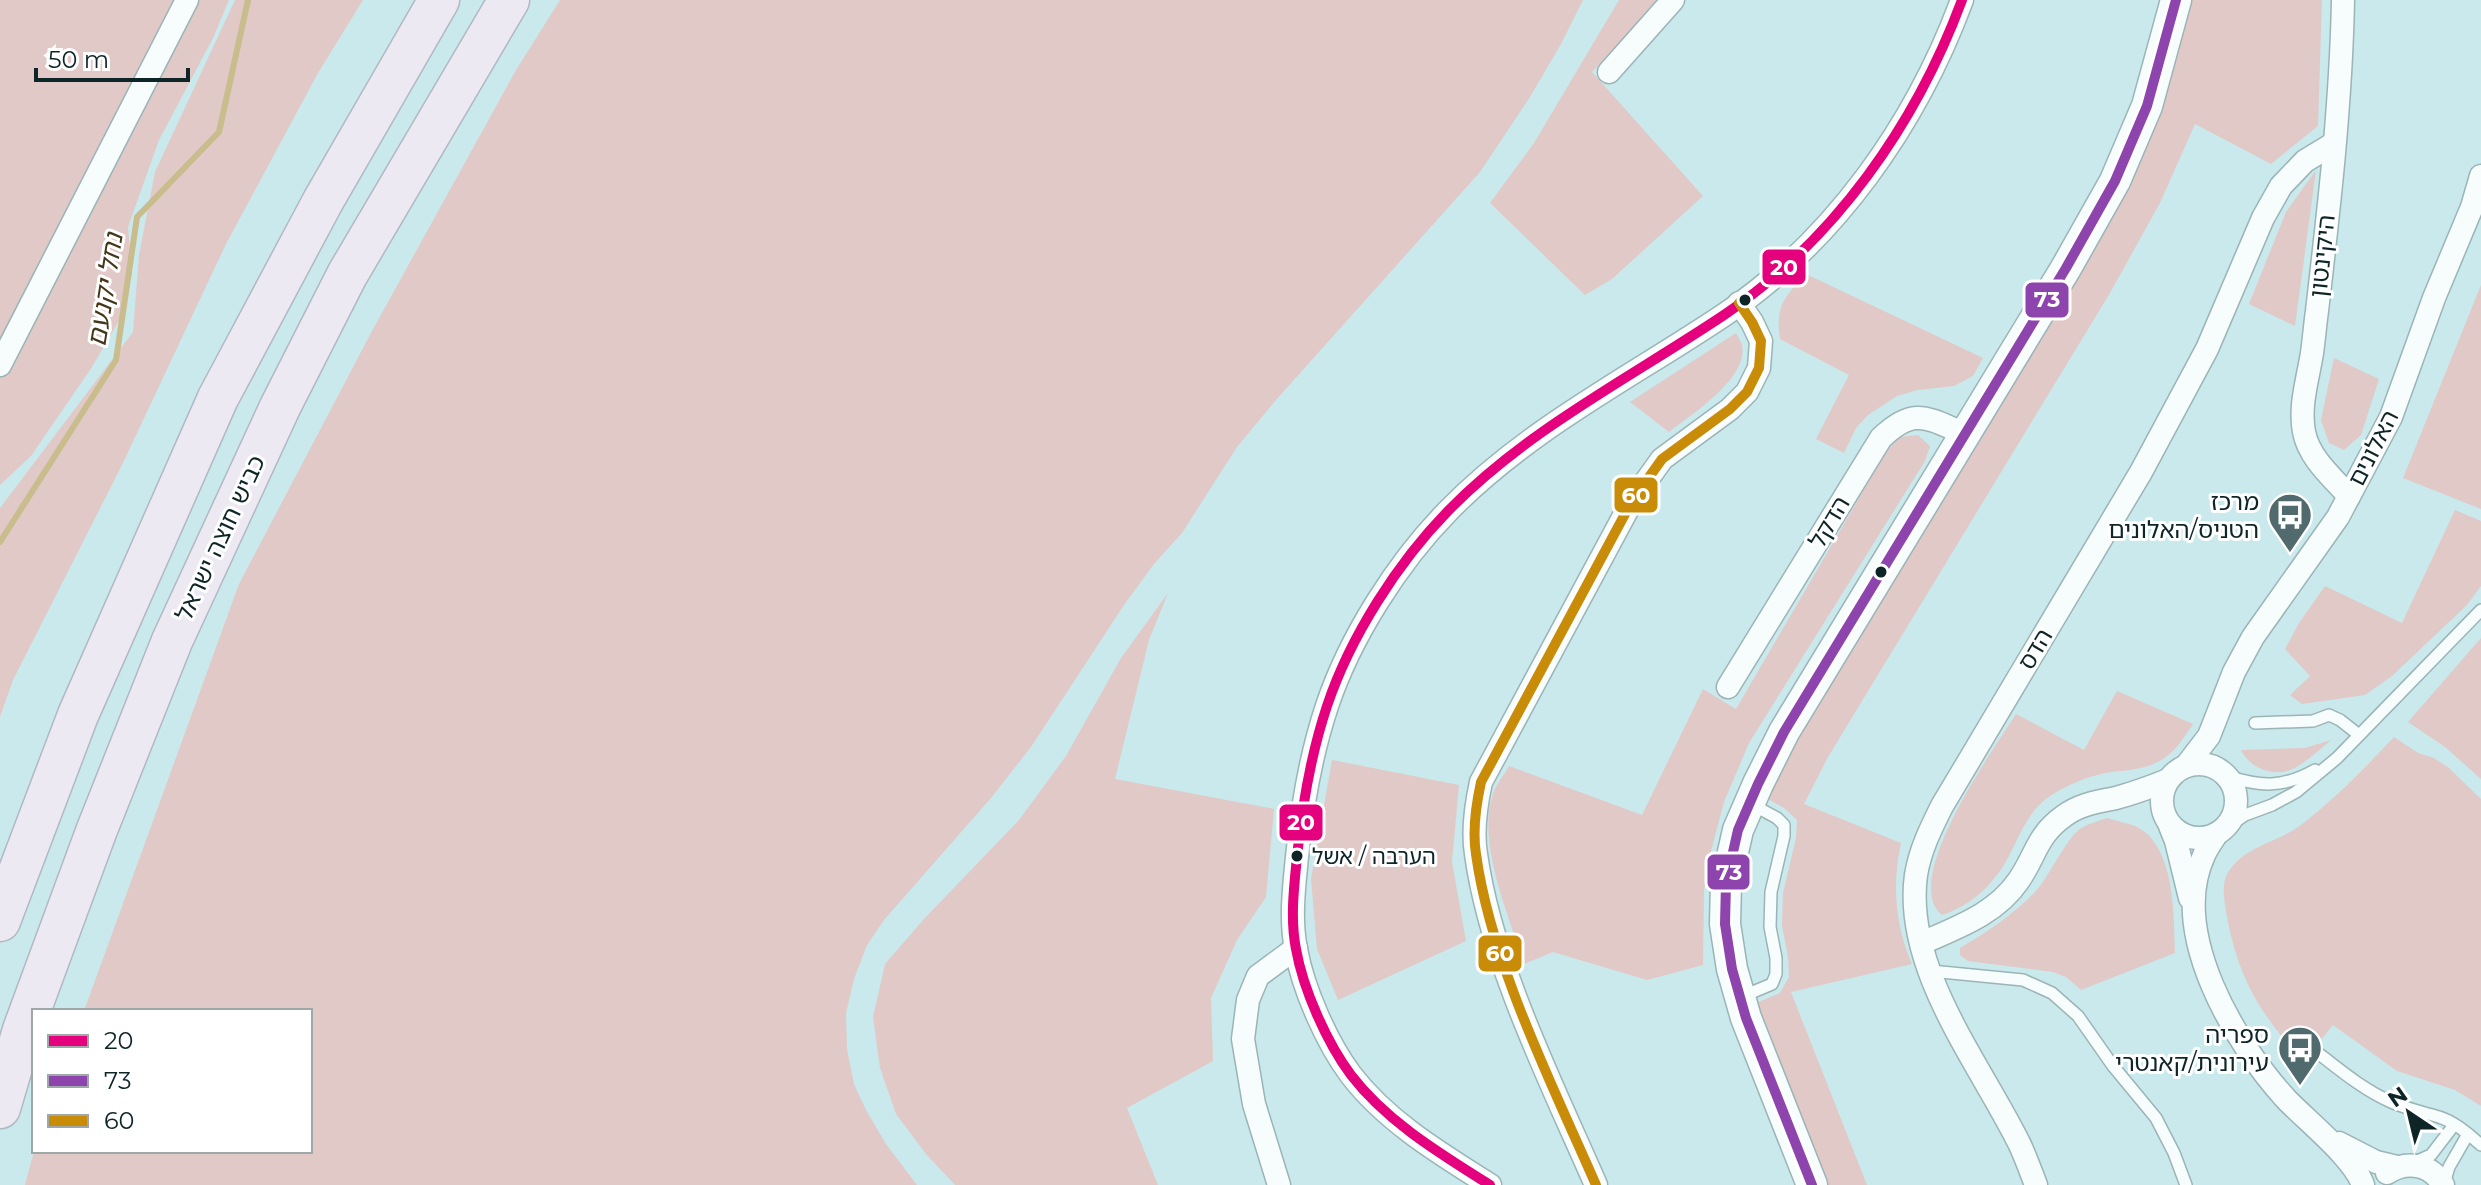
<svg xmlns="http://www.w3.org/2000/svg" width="2481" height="1185" viewBox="0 0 2481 1185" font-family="Montserrat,'Noto Sans Hebrew',sans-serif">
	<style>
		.green { fill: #e1c9c7 }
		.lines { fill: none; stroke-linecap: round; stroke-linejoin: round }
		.stream { stroke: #c9bc8d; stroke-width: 6 }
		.lane-casing { stroke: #9bb4b6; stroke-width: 14 }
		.street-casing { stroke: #9bb4b6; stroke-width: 25 }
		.secondary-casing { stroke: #9bb4b6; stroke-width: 33 }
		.highway-casing { stroke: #b1b8c3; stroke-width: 43 }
		.lane { stroke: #f7fcfc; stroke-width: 11 }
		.street { stroke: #f7fcfc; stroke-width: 22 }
		.secondary { stroke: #f7fcfc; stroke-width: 30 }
		.highway { stroke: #ede9f2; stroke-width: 40 }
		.bus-1-casing { stroke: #fff; stroke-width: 16 }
		.bus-2-casing { stroke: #fff; stroke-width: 16 }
		.bus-3-casing { stroke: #fff; stroke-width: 16 }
		.bus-1 { stroke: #e5007d; stroke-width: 10 }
		.bus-2 { stroke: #8e44ad; stroke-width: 10 }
		.bus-3 { stroke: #c88c08; stroke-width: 10 }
		.bus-dot { fill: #0e2528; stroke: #fff; stroke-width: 3 }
		.labels { text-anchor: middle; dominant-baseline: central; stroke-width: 6; stroke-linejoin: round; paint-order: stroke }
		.bus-label { font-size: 22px; fill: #0e2528; stroke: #fff; text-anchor: start }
		.street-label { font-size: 24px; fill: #0e2528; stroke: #fff }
		.poi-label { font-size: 24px; fill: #0e2528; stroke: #fff; text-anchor: end }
		.water-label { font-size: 26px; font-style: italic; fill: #443618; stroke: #fff }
		.line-badge { stroke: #fff; stroke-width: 3 }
		.badge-label { font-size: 22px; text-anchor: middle; font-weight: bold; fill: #fff }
	</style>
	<rect width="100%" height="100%" fill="#cae9ec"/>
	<g class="green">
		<path d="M 0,0 L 229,0 L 213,38 L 159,140 L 128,227 L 132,274 L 121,317 L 92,367 L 31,456 L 0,485 Z"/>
		<path d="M 235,0 L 363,0 L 318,73 L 226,244 L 122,465 L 13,680 L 0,717 L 0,508 L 133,332 L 139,255 L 155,172 Z"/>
		<path d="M 560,0 L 1583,0 L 1561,44 L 1530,97 L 1480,172 L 1276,400 L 1237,447 L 1182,533 L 1154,564 L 1124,605 L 1031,747 L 991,798 L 884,920 L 867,945 L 854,979 L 846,1013 L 847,1049 L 854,1084 L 866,1110 L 886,1144 L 917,1185 L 25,1185 L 34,1151 L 310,1151 L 310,1011 L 84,1011 L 239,584 L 372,331 L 516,70 Z"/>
		<path d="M 1619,0 L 1658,0 L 1592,72 L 1703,196 L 1612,279 L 1585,295 L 1490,203 L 1534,143 Z"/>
		<path d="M 2190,0 L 2322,0 L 2318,126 L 2271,164 L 2195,124 L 2160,203 L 2110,293 L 1828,757 L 1804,804 L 1901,843 C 1892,884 1895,925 1912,964 L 1791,992 L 1867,1185 L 1827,1185 L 1756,1003 L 1780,993 L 1789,977 L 1788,957 L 1782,926 L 1783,893 L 1796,838 L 1797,820 L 1784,808 L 1766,798 L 1796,739 L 2160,111 L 2180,44 Z"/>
		<path d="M 2316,170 L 2295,326 L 2249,304 L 2286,212 Z"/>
		<path d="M 1806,274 L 1983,358 L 1973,376 L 1954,386 L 1918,390 L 1897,396 L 1868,415 L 1856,428 L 1844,453 L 1816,439 L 1849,375 L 1780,339 C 1775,307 1784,297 1806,274 Z"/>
		<path d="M 2481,285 L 2481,509 L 2403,478 Z"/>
		<path d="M 1736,333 C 1738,337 1741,341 1742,345 C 1749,378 1692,414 1669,432 L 1630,402 Z"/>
		<path d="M 2334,358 L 2379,379 L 2361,435 L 2344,450 L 2329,443 L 2321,420 Z"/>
		<path d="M 1918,435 L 1930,446 L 1925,461 L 1749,743 L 1724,802 L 1710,855 L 1704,890 L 1703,965 L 1647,980 L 1553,952 L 1524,964 C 1509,916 1476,842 1493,794 C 1496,784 1504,775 1509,766 L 1642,815 L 1703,689 L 1736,709 L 1886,452 L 1900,437 Z"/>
		<path d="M 2455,510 L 2481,521 L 2481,586 L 2467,605 L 2392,676 L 2365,695 L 2302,704 L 2290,695 L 2310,676 L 2285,649 L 2299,623 L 2325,586 L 2402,623 Z"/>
		<path d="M 1168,593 L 1149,640 L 1115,779 L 1274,809 L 1266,897 L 1237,940 L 1211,998 L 1213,1061 L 1127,1108 L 1158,1185 L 955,1185 L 926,1154 L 896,1114 L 880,1068 L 873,1017 L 885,964 L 924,919 L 1019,820 L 1066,756 L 1121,658 Z"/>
		<path d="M 2481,638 L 2481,779 L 2445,747 L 2408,722 Z"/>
		<path d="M 2117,691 L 2193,724 C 2185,736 2177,749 2166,757 C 2145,772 2124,769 2101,774 C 2081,779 2062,787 2046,799 C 2029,812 2021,832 2012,850 C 1998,880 1974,905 1942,915 C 1899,881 1994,749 2016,714 L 2084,750 Z"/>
		<path d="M 2394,737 L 2418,753 L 2434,758 L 2449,768 L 2481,799 L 2481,1106 L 2455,1090 L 2397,1071 L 2333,1025 L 2303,1062 C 2260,1013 2238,979 2226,912 C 2224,899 2221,882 2229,871 C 2246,845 2277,843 2301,825 C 2335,799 2365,768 2394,737 Z"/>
		<path d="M 2331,740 C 2319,750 2305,764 2290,770 C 2271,777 2249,767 2241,750 L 2305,748 Z"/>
		<path d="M 1332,760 L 1459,785 L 1452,862 L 1466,941 L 1338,1000 L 1317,949 L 1311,879 Z"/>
		<path d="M 2107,818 C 2116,821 2128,823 2137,827 C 2175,846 2174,915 2175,953 L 2081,990 L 2066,977 L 2053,972 L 1968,961 L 1960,955 L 1960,948 C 1987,932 2013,915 2035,892 C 2050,876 2068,834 2083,827 C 2090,823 2099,821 2107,818 Z"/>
	</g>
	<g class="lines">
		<path class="stream" d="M 0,542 L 116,360 L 137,217 L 219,132 L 248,0"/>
		<g class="lane-casing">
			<g id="lane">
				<path d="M 2255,723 L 2313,721 L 2329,715 L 2340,720 L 2359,735"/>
				<path d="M 2227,776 C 2261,787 2283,788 2315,770"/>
				<path d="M 2226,828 L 2245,815 L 2272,805 L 2296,792 L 2337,758 L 2481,610"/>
				<path d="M 1931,971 L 2023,980 L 2052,993 L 2078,1016 L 2113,1066 L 2156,1118 L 2174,1153 L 2186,1185"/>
				<path d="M 1741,997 L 1772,984 L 1776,974 L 1776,958 L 1770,927 L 1771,892 L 1784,836 L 1784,825 L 1777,818 L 1751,804"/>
				<path d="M 2318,1053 C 2341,1071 2364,1090 2391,1102 C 2407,1109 2423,1112 2439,1117 C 2455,1122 2468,1134 2481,1145"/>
				<path d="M 2415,1162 L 2431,1155 L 2454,1125"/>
				<path d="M 2444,1184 L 2449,1167 L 2468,1134"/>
			</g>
		</g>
		<g class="street-casing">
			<g id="street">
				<path d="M 2343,0 C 2341,104 2329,208 2317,311 C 2315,325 2314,339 2312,353 C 2308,379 2299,405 2304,432 C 2309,458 2332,477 2349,496"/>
				<path d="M 1609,72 L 1673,0"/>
				<path d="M 0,365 L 187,0"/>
				<path d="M 1728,687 L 1881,438 C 1914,406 1927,418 1965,434"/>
				<circle cx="2199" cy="801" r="37"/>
				<path d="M 2186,766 L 2209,736 L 2234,672 L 2253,637 L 2338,517 L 2391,417 L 2434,298 L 2472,207 L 2481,176"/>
				<path d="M 2170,826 L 2176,841 L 2190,898"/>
				<path d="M 2216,835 C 2212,841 2207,848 2204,855 C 2168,933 2235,1043 2286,1099 C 2307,1121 2354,1158 2363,1185"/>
				<path d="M 1922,943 C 1958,927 1996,914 2019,880 C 2036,855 2037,835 2064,816 C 2080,804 2097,802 2116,798 C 2134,793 2151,787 2168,780"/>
				<path d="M 2339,1143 L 2376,1162 L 2397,1167"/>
				<path d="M 2387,1173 C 2407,1160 2431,1164 2443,1185"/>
				<path d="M 1279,1185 L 1254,1104 L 1243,1039 L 1248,1000 L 1258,976 L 1296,948"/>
				<path d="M 1490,1185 C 1441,1154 1387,1122 1351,1075 C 1327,1043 1303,989 1296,949 C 1290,919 1294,887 1297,857 C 1302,806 1311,754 1327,706 C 1350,637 1398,562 1448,511 C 1528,429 1630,378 1724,315 C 1835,240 1916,124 1962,0"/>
				<path d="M 1596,1185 C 1552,1084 1491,963 1476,854 C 1472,830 1476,805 1481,782 L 1632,501 L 1662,459 L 1730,409 L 1747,392 L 1759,368 L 1761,341 L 1752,322 L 1739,303"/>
				<path d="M 2036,1185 C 2031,1172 2026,1158 2020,1145 C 1981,1065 1903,969 1916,875 C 1920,850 1931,828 1942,806 L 2141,472 L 2207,349 L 2263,218 L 2281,186 L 2305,161 L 2333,144"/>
			</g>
		</g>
		<g class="secondary-casing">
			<path id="secondary" d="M 1812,1185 L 1746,1018 L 1732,969 L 1725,924 L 1726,883 L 1738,830 L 1758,784 L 1784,732 L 2066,268 L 2115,181 L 2147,106 L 2176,0"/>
		</g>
		<g class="highway-casing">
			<g id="highway">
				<path d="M 0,921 L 78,715 L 218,398 L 323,201 L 439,0"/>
				<path d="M 0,1108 L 23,1030 L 96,832 L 172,641 L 280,407 L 347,275 L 509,0"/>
			</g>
		</g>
		<use href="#lane" class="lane"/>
		<use href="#street" class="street"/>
		<use href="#secondary" class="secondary"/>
		<use href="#highway" class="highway"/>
		<g class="bus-1-casing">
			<path id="bus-1" d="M 1490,1185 C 1441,1154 1387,1122 1351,1075 C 1327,1043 1303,989 1296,949 C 1290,919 1294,887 1297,857 C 1302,806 1311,754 1327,706 C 1350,637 1398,562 1448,511 C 1528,429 1630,378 1724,315 C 1835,240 1916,124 1962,0"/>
		</g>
		<g class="bus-2-casing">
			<path id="bus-2" d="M 1812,1185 L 1746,1018 L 1732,969 L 1725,924 L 1726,883 L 1738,830 L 1758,784 L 1784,732 L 2066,268 L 2115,181 L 2147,106 L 2176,0"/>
		</g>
		<g class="bus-3-casing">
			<path id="bus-3" d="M 1596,1185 C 1552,1084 1491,963 1476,854 C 1472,830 1476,805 1481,782 L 1632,501 L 1662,459 L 1730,409 L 1747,392 L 1759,368 L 1761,341 L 1752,322 L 1739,303"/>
		</g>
		<use href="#bus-1" class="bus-1"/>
		<use href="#bus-2" class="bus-2"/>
		<use href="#bus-3" class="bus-3"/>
	</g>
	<defs>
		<g id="bus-pin" transform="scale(2.3)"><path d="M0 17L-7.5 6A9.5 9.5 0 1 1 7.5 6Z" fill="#506a6d" stroke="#fff"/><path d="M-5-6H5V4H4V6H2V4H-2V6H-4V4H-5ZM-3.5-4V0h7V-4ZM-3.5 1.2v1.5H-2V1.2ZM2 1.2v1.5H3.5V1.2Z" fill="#fff"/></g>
	</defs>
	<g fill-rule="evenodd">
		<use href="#bus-pin" x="2290" y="515"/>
		<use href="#bus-pin" x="2300" y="1048"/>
	</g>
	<g class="bus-dot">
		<circle cx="1745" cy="300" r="7"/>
		<circle cx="1881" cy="572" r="7"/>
		<circle cx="1297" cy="856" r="7"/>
	</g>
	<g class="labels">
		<g class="bus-label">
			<text x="1312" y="856">הערבה / אשל</text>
		</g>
		<g class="street-label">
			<text transform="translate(2322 256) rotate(-84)">היקינטון</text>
			<text transform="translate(2373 448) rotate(-63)">האלונים</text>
			<text transform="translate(1829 522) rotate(-59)">הדקל</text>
			<text transform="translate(220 538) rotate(-65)">כביש חוצה ישראל</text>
			<text transform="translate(2035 649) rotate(-59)">הדס</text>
		</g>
		<g class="poi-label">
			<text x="2259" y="501">מרכז<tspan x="2259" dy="28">הטניס/האלונים</tspan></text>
			<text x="2269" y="1034">ספריה<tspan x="2269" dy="28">עירונית/קאנטרי</tspan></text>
		</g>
		<g class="water-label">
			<text transform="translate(105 290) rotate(-81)">נחל יקנעם</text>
		</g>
	</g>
	<g class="line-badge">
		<rect x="1761" y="248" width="46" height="38" rx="8" fill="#e5007d"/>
		<rect x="2024" y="281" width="46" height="38" rx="8" fill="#8e44ad"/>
		<rect x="1613" y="476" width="46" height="38" rx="8" fill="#c88c08"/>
		<rect x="1278" y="803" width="46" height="39" rx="8" fill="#e5007d"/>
		<rect x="1706" y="853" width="45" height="38" rx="8" fill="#8e44ad"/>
		<rect x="1477" y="934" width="46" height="39" rx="8" fill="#c88c08"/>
	</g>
	<g class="badge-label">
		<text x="1784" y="275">20</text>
		<text x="2047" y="307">73</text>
		<text x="1636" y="503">60</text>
		<text x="1301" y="830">20</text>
		<text x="1729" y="880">73</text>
		<text x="1500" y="961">60</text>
	</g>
	<rect x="32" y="1009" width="280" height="144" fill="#ffffff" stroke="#9fa8a9" stroke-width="2"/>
	<rect x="48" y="1035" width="40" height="12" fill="#e5007d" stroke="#9fa8a9" stroke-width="2"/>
	<text x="104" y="1049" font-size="24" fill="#0e2528">20</text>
	<rect x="48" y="1075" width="40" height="12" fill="#8e44ad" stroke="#9fa8a9" stroke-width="2"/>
	<text x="104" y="1089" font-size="24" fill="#0e2528">73</text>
	<rect x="48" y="1115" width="40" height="12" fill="#c88c08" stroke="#9fa8a9" stroke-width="2"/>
	<text x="104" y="1129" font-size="24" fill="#0e2528">60</text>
	<g transform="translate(2409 1113) rotate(325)" stroke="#ffffff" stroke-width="6" paint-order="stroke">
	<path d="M0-6L14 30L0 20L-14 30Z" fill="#0e2528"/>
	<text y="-12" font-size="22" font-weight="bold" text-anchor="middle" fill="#0e2528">N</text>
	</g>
	<path d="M36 68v12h152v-12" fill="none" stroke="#0e2528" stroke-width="4"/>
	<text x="48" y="68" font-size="24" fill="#0e2528" stroke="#ffffff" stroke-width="6" paint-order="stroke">50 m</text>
</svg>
